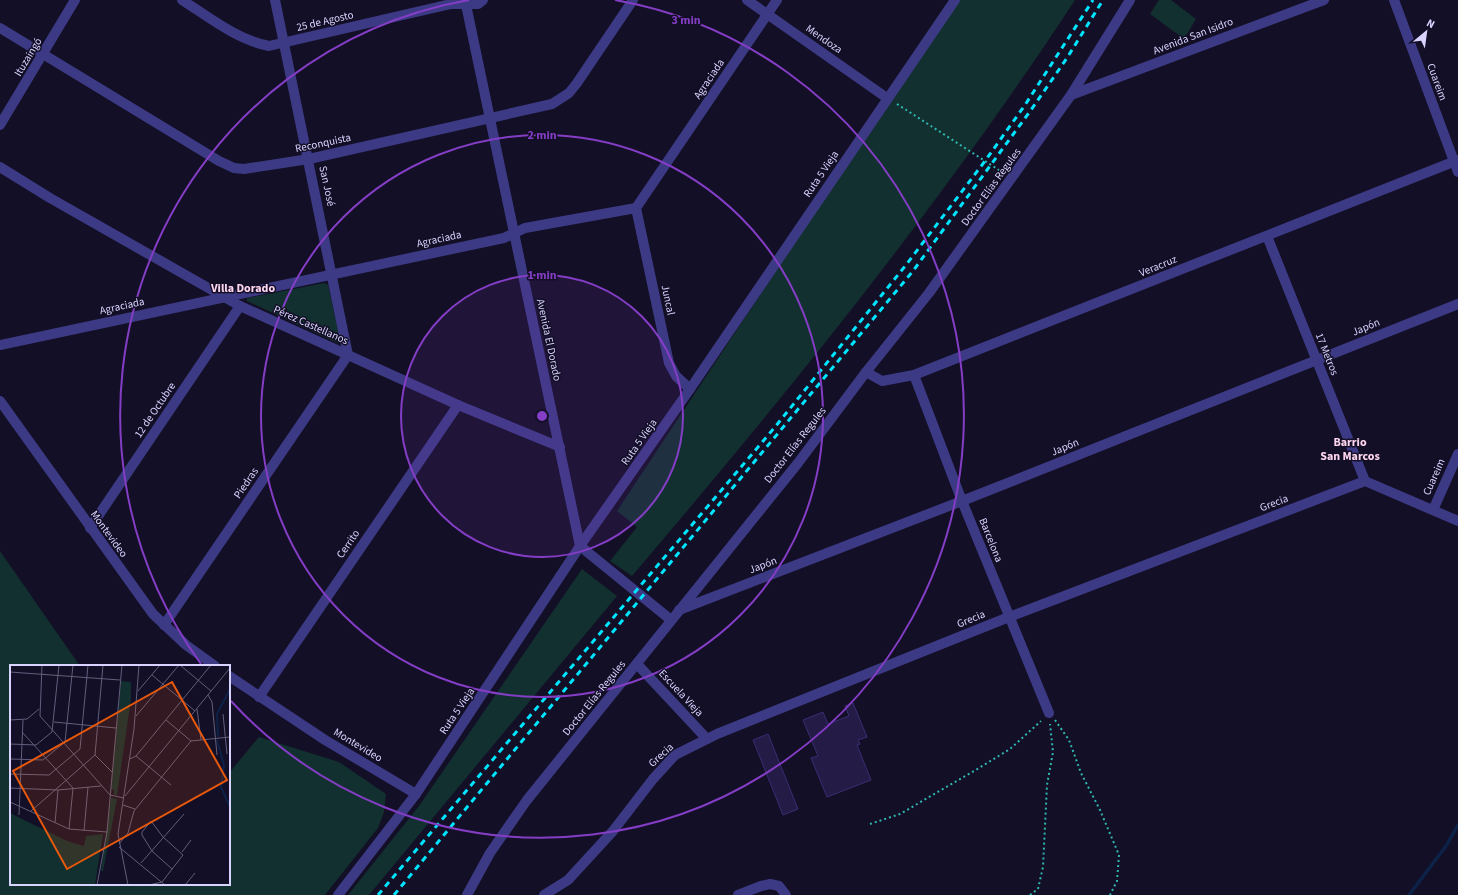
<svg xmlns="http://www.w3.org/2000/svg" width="1458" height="895" viewBox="0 0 1458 895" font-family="'Source Sans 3',sans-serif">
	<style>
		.green { fill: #12302f }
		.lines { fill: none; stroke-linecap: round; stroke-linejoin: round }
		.stream { stroke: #0c2248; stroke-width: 3.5 }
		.building { fill: #241b47; stroke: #3b2d73 }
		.path { stroke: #2fb8b0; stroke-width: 2; stroke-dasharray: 2 3; stroke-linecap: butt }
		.minor { stroke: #3d3a85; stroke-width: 10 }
		.tertiary { stroke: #3d3a85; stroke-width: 10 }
		.rail { stroke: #00e5ff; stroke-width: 3; stroke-dasharray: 6 5; stroke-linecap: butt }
		.ring { fill: none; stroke: #843dc5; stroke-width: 2 }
		.labels { text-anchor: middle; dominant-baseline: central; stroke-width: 3; stroke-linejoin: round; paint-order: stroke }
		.street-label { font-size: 11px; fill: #d9d4ff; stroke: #130f26 }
		.neighbourhood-label { font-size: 12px; font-weight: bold; fill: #ffd6f0; stroke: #130f26 }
		.inset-river { fill: none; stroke: #0c2248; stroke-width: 2 }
		.inset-road { fill: none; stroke: #625e7d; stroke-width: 1 }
		.view { fill: #e8590c; fill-opacity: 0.15; stroke: #e8590c; stroke-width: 2 }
		.inset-edge { fill: none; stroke: #d9d4ff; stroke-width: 2 }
		.centre { fill: #843dc5; stroke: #130f26; stroke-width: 2 }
		.ring-label { font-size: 12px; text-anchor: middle; font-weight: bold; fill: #843dc5; stroke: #130f26; stroke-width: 3; stroke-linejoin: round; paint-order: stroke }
	</style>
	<rect width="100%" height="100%" fill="#130f26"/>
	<g class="green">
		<path d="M 959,0 L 1075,0 C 942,203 789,392 632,576 L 610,561 L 637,527 L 617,511 L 832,186 Z"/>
		<path d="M 1159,0 L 1171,0 L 1196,19 L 1184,39 L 1150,14 Z"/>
		<path d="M 324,283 L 328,285 L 340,339 L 337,343 L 247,301 L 247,298 Z"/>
		<path d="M 0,551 L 80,666 L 11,666 L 11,884 L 229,884 L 229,773 L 259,737 L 339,762 L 386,794 L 384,812 L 378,828 L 325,895 L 0,895 Z"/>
		<path d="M 582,569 L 617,596 L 369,895 L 348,895 L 419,806 Z"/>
	</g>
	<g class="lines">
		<path class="stream" d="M 1409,895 L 1446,846 L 1458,825"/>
	</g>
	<g class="building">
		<path d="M 853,703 L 867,737 L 858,740 L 860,744 L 857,745 L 871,780 L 827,797 L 811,758 L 818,756 L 803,720 L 823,712 L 828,724 L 849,716 L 845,706 Z"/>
		<path d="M 768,734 L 798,809 L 783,815 L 753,740 Z"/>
	</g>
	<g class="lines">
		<g class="path">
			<path d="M 897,104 L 1002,172"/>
			<path d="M 1055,720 L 1069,740 L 1081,773 L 1100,810 L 1119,855 L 1117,881 L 1110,895"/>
			<path d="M 870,824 L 900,814 L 979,768 L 1010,749 L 1041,721"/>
			<path d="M 1030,895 L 1038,889 L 1043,867 L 1047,785 L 1053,752 L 1050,724"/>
		</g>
		<g class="minor">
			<path d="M 182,0 C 209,17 237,40 269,46 L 451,4 L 478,4 L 483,0"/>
			<path d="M 747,0 L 887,98"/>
			<path d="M 1394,0 L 1458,172"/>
			<path d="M 0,28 L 219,161 L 234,168 L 244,169 L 309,159 L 552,104 L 569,93 L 577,83 L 633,0"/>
			<path d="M 0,125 L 75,0"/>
			<path d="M 0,167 L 50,198 L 240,306 L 458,405 L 560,447"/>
			<path d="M 636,208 L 669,363 L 676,376 L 690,389"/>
			<path d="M 1267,236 L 1365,481"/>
			<path d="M 0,345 L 504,238 L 525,228 L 636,208 L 777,0"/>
			<path d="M 866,372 L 882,381 L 914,375 L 1458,160"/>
			<path d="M 914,375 L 962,501 L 1049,713"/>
			<path d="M 0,401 L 153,614 L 186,645 L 215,666"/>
			<path d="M 1433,510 L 1458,454"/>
			<path d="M 90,528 L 240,306"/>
			<path d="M 679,610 L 962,501 L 1458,304"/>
			<path d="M 164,625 L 348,355 L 275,0"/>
			<path d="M 637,664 L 707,739"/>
			<path d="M 229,676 L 325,740 L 416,794"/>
			<path d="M 259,697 L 458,405"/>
			<path d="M 544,895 L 568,880 L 613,831 L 653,779 L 675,755 L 717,734 L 1009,617 L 1365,481 L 1458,521"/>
			<path d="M 738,895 L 761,886 L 770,884 L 779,886 L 786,895"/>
		</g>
		<g class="tertiary">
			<path d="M 465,0 L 580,546 L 671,620"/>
			<path d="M 1071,95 L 1324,0"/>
			<path d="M 338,895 L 416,794 L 580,546 L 690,389 L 955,0"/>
			<path d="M 467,895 L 490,853 L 527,800 L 798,463 L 866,372 L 929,293 L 1071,95 L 1130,0"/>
		</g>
		<g class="rail">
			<path d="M 378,895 L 775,427 L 906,265 L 985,161 L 1025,105 L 1093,0"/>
			<path d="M 394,895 L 913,271 L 1031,110 L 1067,58 L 1103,0"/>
		</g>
	</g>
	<circle cx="542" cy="416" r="141" fill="#843dc5" fill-opacity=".12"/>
	<g class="ring">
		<circle cx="542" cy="416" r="141"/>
		<circle cx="542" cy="416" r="281"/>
		<path d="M201 664A422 422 0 0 1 469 0M615 0A422 422 0 1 1 231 701"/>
	</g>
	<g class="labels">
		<g class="street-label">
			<text transform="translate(325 21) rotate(-13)">25 de Agosto</text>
			<text transform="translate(1193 36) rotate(-21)">Avenida San Isidro</text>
			<text transform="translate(824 39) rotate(35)">Mendoza</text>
			<text transform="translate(28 57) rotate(-59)">Ituzaingó</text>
			<text transform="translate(709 79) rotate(-56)">Agraciada</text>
			<text transform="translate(1437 82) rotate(70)">Cuareim</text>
			<text transform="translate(323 143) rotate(-12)">Reconquista</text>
			<text transform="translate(821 174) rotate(-56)">Ruta 5 Vieja</text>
			<text transform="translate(327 186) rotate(78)">San José</text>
			<text transform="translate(991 187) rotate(-54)">Doctor Elías Regules</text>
			<text transform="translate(439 239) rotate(-12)">Agraciada</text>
			<text transform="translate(1158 266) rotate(-22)">Veracruz</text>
			<text transform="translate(668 300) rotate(78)">Juncal</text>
			<text transform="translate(122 306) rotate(-12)">Agraciada</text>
			<text transform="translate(311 325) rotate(24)">Pérez Castellanos</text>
			<text transform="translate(1366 327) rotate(-22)">Japón</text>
			<text transform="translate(549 340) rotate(78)">Avenida El Dorado</text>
			<text transform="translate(1327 354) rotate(68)">17 Metros</text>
			<text transform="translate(155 410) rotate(-56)">12 de Octubre</text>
			<text transform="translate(639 442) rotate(-55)">Ruta 5 Vieja</text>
			<text transform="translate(795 445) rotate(-52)">Doctor Elías Regules</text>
			<text transform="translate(1065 447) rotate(-22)">Japón</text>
			<text transform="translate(1434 477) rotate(-66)">Cuareim</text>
			<text transform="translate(246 483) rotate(-56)">Piedras</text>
			<text transform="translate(1274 503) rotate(-21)">Grecia</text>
			<text transform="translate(109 534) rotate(54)">Montevideo</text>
			<text transform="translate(991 540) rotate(68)">Barcelona</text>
			<text transform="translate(348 544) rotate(-56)">Cerrito</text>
			<text transform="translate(763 565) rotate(-21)">Japón</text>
			<text transform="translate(971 619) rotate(-22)">Grecia</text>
			<text transform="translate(681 693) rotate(47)">Escuela Vieja</text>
			<text transform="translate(594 698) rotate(-51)">Doctor Elías Regules</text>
			<text transform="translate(457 711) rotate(-56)">Ruta 5 Vieja</text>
			<text transform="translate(358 745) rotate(31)">Montevideo</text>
			<text transform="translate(661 755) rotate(-42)">Grecia</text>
		</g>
		<g class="neighbourhood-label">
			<text x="243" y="288">Villa Dorado</text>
			<text x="1350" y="442">Barrio<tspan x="1350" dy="14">San Marcos</tspan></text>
		</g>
	</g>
	<g transform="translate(10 665)">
		<rect width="220" height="220" fill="#130f26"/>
		<path d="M 111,16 L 121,17 L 121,34 L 107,130 L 104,130 L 104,125 L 101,124 ZM 101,133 L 107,134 L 93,206 L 91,206 ZM 0,148 L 57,176 L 74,181 L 76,171 L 93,169 L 85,220 L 0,220 Z" fill="#12302f"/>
		<path class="inset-river" d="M 208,72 L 207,49 L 220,24M 207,75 L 214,100 L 211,122 L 220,142"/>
		<path class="inset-road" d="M 32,0 L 30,51 L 100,130 L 114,133M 170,0 L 201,26M 0,7 L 110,15M 142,10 L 185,46M 128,26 L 150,0M 198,30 L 202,37 L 207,90M 187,44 L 191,75M 213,49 L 217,89M 126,51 L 169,0M 0,55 L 17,54 L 29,44M 156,55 L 181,76M 44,57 L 106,63M 12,67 L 63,123 L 59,164M 0,79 L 26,80 L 42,67 L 49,0M 85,90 L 102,107M 126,91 L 161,120M 0,94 L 33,95 L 55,77 L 63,0M 120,94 L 126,91 L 201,0M 0,109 L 39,110 L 70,84 L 78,0M 0,123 L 48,125 L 91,121M 115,131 L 220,3M 0,137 L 59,164 L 97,167M 113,140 L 125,144M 21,146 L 85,90 L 93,0M 9,150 L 13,55M 45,158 L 48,125M 74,166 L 78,122M 109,179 L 118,168 L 124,146 L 181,76 L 220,72M 109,182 L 155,220M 172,187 L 181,175M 131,198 L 174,149M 87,220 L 97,167 L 112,0M 118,220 L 108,169 L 124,64 L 129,0M 139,220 L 152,217 L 173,190 L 153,172 L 141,156 L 132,167 L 132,170 L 142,186 L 162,204M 175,220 L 185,208"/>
		<path class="view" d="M 162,17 L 217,115 L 57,204 L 3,106 Z"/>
		<rect width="220" height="220" class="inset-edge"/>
	</g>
	<circle cx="542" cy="416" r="6" class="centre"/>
	<g class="ring-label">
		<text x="686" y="24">3 min</text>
		<text x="542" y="139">2 min</text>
		<text x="542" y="279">1 min</text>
	</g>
	<g transform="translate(1426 32) rotate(29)" stroke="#130f26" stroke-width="3" paint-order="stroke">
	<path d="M0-3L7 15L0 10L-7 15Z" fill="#d9d4ff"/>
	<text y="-6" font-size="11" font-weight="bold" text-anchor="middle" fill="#d9d4ff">N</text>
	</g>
</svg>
